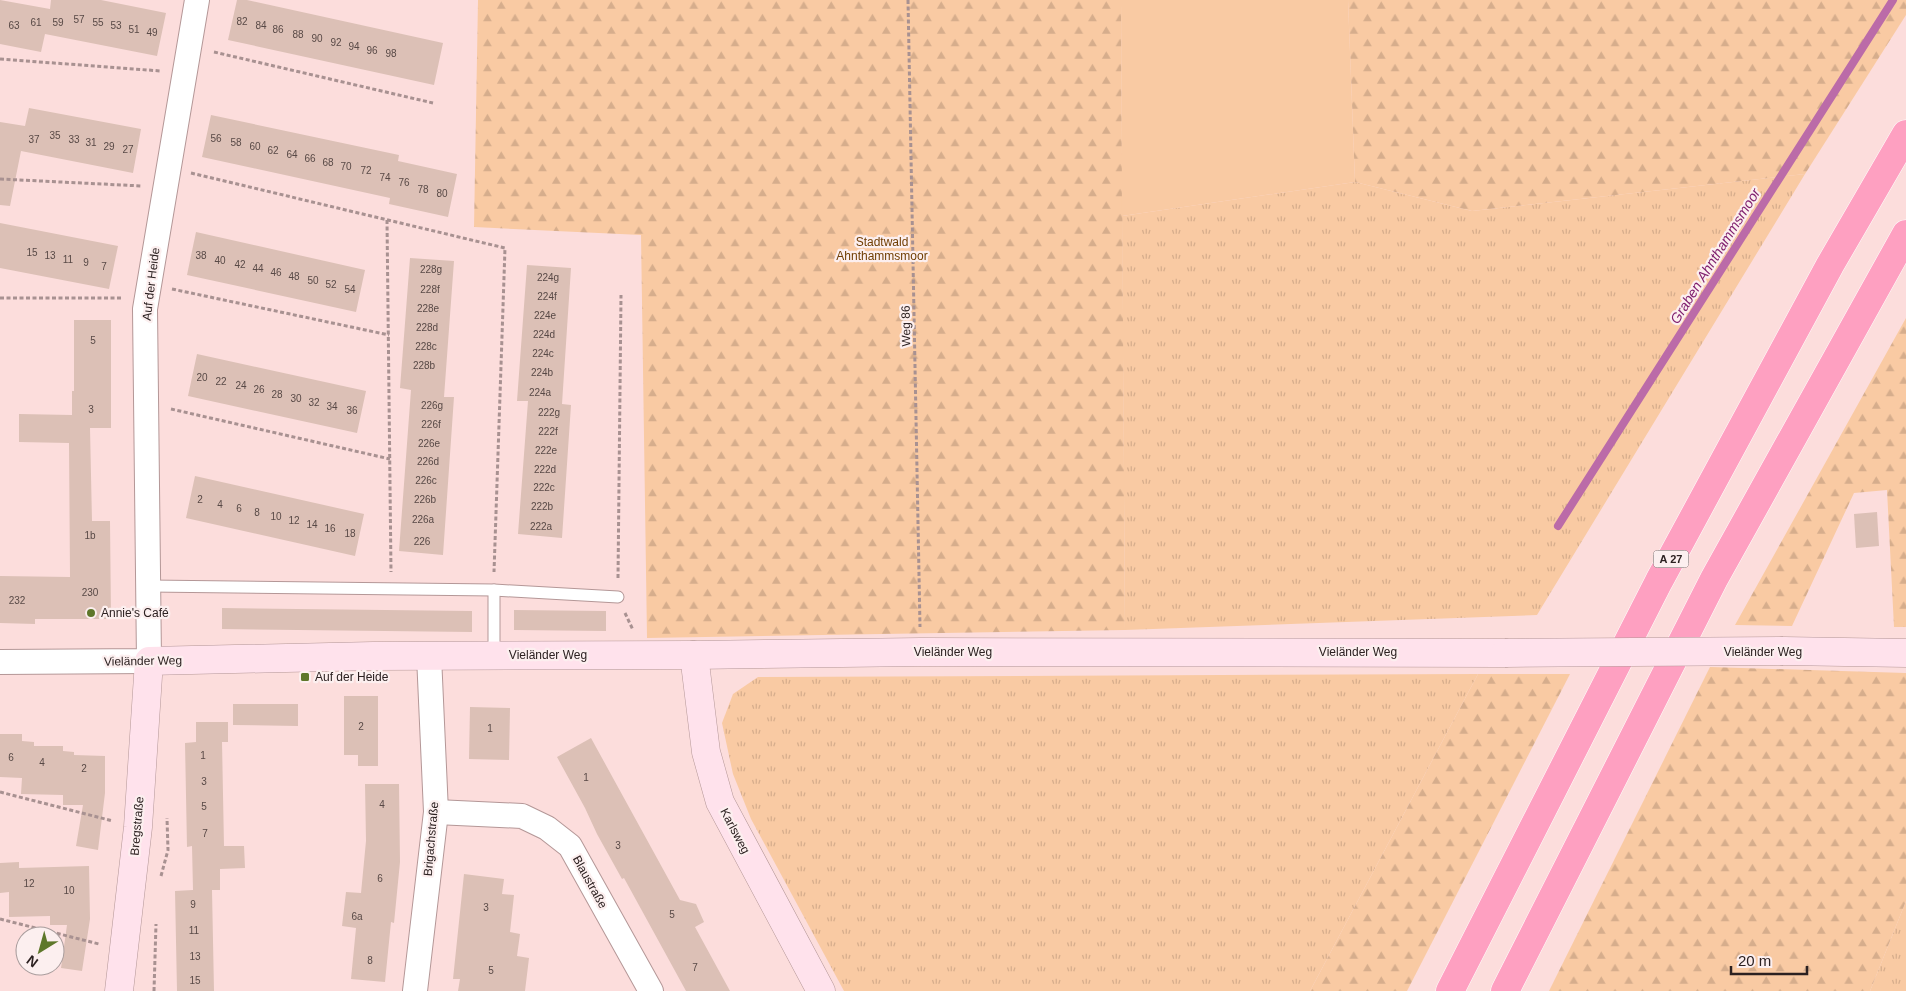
<svg xmlns="http://www.w3.org/2000/svg" width="1906" height="991" viewBox="0 0 1906 991" font-family="Helvetica,sans-serif">
	<style>
		.grass { fill: url(#grass-tufts) }
		.forest { fill: url(#forest-firs) }
		.green { fill: #f9caa3 }
		.lines { fill: none; stroke-linecap: round; stroke-linejoin: round }
		.stream { stroke: #bb6ba8; stroke-width: 8 }
		.building { fill: #dcc0b6 }
		.lane-casing { stroke: #b49797; stroke-width: 13 }
		.street-casing { stroke: #b49797; stroke-width: 26 }
		.secondary-casing { stroke: #b49797; stroke-width: 29 }
		.highway-casing { stroke: #fff; stroke-width: 29 }
		.path { stroke: #a89191; stroke-width: 3; stroke-dasharray: 4 2.5; stroke-linecap: butt }
		.lane { stroke: #fff; stroke-width: 11 }
		.street { stroke: #fff; stroke-width: 24 }
		.secondary { stroke: #ffe2ec; stroke-width: 28 }
		.highway { stroke: #fea0c1; stroke-width: 28 }
		.secondary-bridge-casing { stroke: #b49797; stroke-width: 29; stroke-linecap: butt }
		.secondary-bridge { stroke: #ffe2ec; stroke-width: 28 }
		.poi-dot { fill: #5e772a; stroke: #fcefef; stroke-width: 2 }
		.labels { text-anchor: middle; dominant-baseline: central; stroke-width: 4.5; stroke-linejoin: round; paint-order: stroke }
		.number-label { font-size: 10px; fill: #584946 }
		.shield { fill: #fcefef; stroke: #6a5f5f; stroke-width: 1 }
		.shield-label { font-size: 11px; font-weight: bold; fill: #2c2121 }
		.park-label { font-size: 12px; fill: #703e03; stroke: #fcefef }
		.street-label { font-size: 12px; fill: #2c2121; stroke: #fcefef }
		.poi-label { font-size: 12px; fill: #2c2121; stroke: #fcefef; text-anchor: start }
		.water-label { font-size: 14px; font-style: italic; fill: #80206f; stroke: #fcefef }
	</style>
	<defs>
		<pattern id="grass-tufts" width="24" height="20" patternUnits="userSpaceOnUse" patternTransform="scale(1.25)"><rect width="24" height="20" fill="#f9caa3"/><path d="M3 7l-1-3M5 7V3M7 7l1-3M15 17l-1-3M17 17v-4M19 17l1-3" fill="none" stroke="#d6ad8c"/></pattern>
		<pattern id="forest-firs" width="22" height="20" patternUnits="userSpaceOnUse" patternTransform="scale(1.25)"><rect width="22" height="20" fill="#f9caa3"/><path d="M5 1l3.5 6h-7zM16 11l3.5 6h-7z" fill="#d6ad8c"/></pattern>
	</defs>
	<rect width="100%" height="100%" fill="#fcdddc"/>
	<g class="grass">
		<path d="M 1805,174 L 1537,615 L 1125,630 L 1122,216 L 1355,182 L 1472,211 Z"/>
		<path d="M 1478,674 L 1310,991 L 844,991 L 751,819 L 733,774 L 722,723 L 733,694 L 758,677 Z"/>
		<path d="M 1906,901 L 1906,991 L 1870,991 Z"/>
	</g>
	<g class="forest">
		<path d="M 478,0 L 1121,0 L 1125,630 L 647,638 L 641,235 L 474,227 Z"/>
		<path d="M 1348,0 L 1906,0 L 1906,15 L 1805,174 L 1472,211 L 1355,182 Z"/>
		<path d="M 1906,318 L 1906,627 L 1894,627 L 1887,490 L 1854,493 L 1792,626 L 1735,625 Z"/>
		<path d="M 1710,667 L 1906,673 L 1906,901 L 1870,991 L 1549,991 Z"/>
		<path d="M 1478,674 L 1570,674 L 1407,991 L 1310,991 Z"/>
	</g>
	<path class="green" d="M 1121,0 L 1348,0 L 1355,182 L 1122,216 Z"/>
	<g class="lines">
		<path class="stream" d="M 1558,526 L 1893,0"/>
	</g>
	<g class="building">
		<path d="M 0,0 L 50,9 L 51,0 L 101,0 L 166,13 L 157,56 L 45,34 L 41,52 L 0,44 Z"/>
		<path d="M 237,0 L 247,0 L 443,43 L 434,85 L 228,40 Z"/>
		<path d="M 29,108 L 141,129 L 133,173 L 21,151 L 10,206 L 0,205 L 0,122 L 25,126 Z"/>
		<path d="M 211,115 L 399,155 L 398,161 L 457,174 L 448,217 L 389,204 L 390,198 L 202,157 Z"/>
		<path d="M 0,223 L 118,246 L 109,289 L 0,268 Z"/>
		<path d="M 196,232 L 365,270 L 356,312 L 187,275 Z"/>
		<path d="M 410,258 L 454,261 L 444,397 L 454,397 L 443,555 L 399,551 L 411,390 L 400,388 Z"/>
		<path d="M 527,265 L 571,268 L 562,404 L 571,405 L 562,538 L 518,534 L 528,401 L 517,401 Z"/>
		<path d="M 74,320 L 111,320 L 111,428 L 90,428 L 92,521 L 110,521 L 111,619 L 35,619 L 35,624 L 0,623 L 0,576 L 70,577 L 69,443 L 19,442 L 19,414 L 72,415 L 72,391 L 74,391 Z"/>
		<path d="M 197,354 L 366,391 L 357,433 L 188,396 Z"/>
		<path d="M 195,476 L 364,514 L 355,556 L 186,518 Z"/>
		<path d="M 1877,512 L 1879,546 L 1856,548 L 1854,514 Z"/>
		<path d="M 222,608 L 472,611 L 472,632 L 222,629 Z"/>
		<path d="M 514,610 L 606,611 L 606,631 L 514,630 Z"/>
		<path d="M 344,696 L 378,696 L 378,766 L 358,766 L 358,755 L 344,755 Z"/>
		<path d="M 233,704 L 298,704 L 298,726 L 233,725 Z"/>
		<path d="M 470,707 L 510,708 L 509,760 L 469,759 Z"/>
		<path d="M 196,722 L 228,722 L 228,742 L 222,742 L 224,846 L 244,846 L 245,868 L 220,869 L 220,890 L 212,890 L 214,991 L 177,991 L 175,891 L 193,890 L 192,846 L 187,847 L 185,743 L 196,742 Z"/>
		<path d="M 0,734 L 22,734 L 22,741 L 34,742 L 34,746 L 63,746 L 63,751 L 74,752 L 74,755 L 105,756 L 105,793 L 98,850 L 76,846 L 83,805 L 63,805 L 63,795 L 21,794 L 22,778 L 0,777 Z"/>
		<path d="M 591,738 L 680,900 L 696,904 L 704,922 L 695,927 L 730,991 L 686,991 L 624,878 L 622,879 L 597,834 L 585,808 L 557,757 Z"/>
		<path d="M 365,784 L 399,784 L 400,862 L 394,923 L 391,922 L 385,982 L 351,979 L 356,928 L 342,926 L 346,892 L 361,893 L 366,841 Z"/>
		<path d="M 19,862 L 19,868 L 89,866 L 90,919 L 82,971 L 61,968 L 67,925 L 50,925 L 50,916 L 9,917 L 9,892 L 0,893 L 0,863 Z"/>
		<path d="M 464,874 L 504,879 L 502,894 L 514,895 L 510,932 L 520,934 L 517,956 L 529,958 L 525,991 L 458,991 L 460,979 L 453,979 Z"/>
	</g>
	<g class="lines">
		<g class="lane-casing">
			<g id="lane">
				<path d="M 149,586 L 494,590 L 618,597"/>
				<path d="M 494,590 L 494,655"/>
			</g>
		</g>
		<g class="street-casing">
			<g id="street">
				<path d="M 0,662 L 149,661 L 145,309 L 197,0"/>
				<path d="M 436,812 L 522,816 L 547,828 L 570,846 L 651,991"/>
				<path d="M 415,991 L 436,812 L 429,656"/>
			</g>
		</g>
		<g class="secondary-casing">
			<g id="secondary">
				<path d="M 1783,651 L 1906,653"/>
				<path d="M 694,655 L 706,752 L 720,802 L 821,991"/>
				<path d="M 119,991 L 138,827 L 149,661 L 373,656 L 694,655 L 921,652 L 1505,653"/>
			</g>
		</g>
		<g class="highway-casing">
			<g id="highway">
				<path d="M 1450,991 L 1659,581 L 1830,265 L 1906,134"/>
				<path d="M 1505,991 L 1714,579 L 1906,234"/>
			</g>
		</g>
		<g class="path">
			<path d="M 908,0 L 920,627"/>
			<path d="M 214,52 L 433,103"/>
			<path d="M 0,59 L 161,71"/>
			<path d="M 191,173 L 505,248 L 494,572"/>
			<path d="M 0,179 L 142,186"/>
			<path d="M 387,220 L 391,572"/>
			<path d="M 172,289 L 389,335"/>
			<path d="M 0,298 L 122,298"/>
			<path d="M 171,409 L 390,459"/>
			<path d="M 618,578 L 621,295"/>
			<path d="M 625,613 L 633,630"/>
			<path d="M 0,792 L 113,821"/>
			<path d="M 161,876 L 168,850 L 167,818"/>
			<path d="M 0,919 L 99,944"/>
			<path d="M 154,991 L 156,924"/>
		</g>
		<use href="#lane" class="lane"/>
		<use href="#street" class="street"/>
		<use href="#secondary" class="secondary"/>
		<use href="#highway" class="highway"/>
		<g class="secondary-bridge-casing">
			<path id="secondary-bridge" d="M 1505,653 L 1783,651"/>
		</g>
		<use href="#secondary-bridge" class="secondary-bridge"/>
	</g>
	<g class="poi-dot">
		<circle cx="91" cy="613" r="5"/>
		<rect x="300" y="672" width="10" height="10" rx="2.5"/>
	</g>
	<g class="labels">
		<g class="number-label">
			<text x="79" y="19">57</text>
			<text x="242" y="21">82</text>
			<text x="36" y="22">61</text>
			<text x="58" y="22">59</text>
			<text x="98" y="22">55</text>
			<text x="14" y="25">63</text>
			<text x="116" y="25">53</text>
			<text x="261" y="25">84</text>
			<text x="134" y="29">51</text>
			<text x="278" y="29">86</text>
			<text x="152" y="32">49</text>
			<text x="298" y="34">88</text>
			<text x="317" y="38">90</text>
			<text x="336" y="42">92</text>
			<text x="354" y="46">94</text>
			<text x="372" y="50">96</text>
			<text x="391" y="53">98</text>
			<text x="55" y="135">35</text>
			<text x="216" y="138">56</text>
			<text x="34" y="139">37</text>
			<text x="74" y="139">33</text>
			<text x="91" y="142">31</text>
			<text x="236" y="142">58</text>
			<text x="109" y="146">29</text>
			<text x="255" y="146">60</text>
			<text x="128" y="149">27</text>
			<text x="273" y="150">62</text>
			<text x="292" y="154">64</text>
			<text x="310" y="158">66</text>
			<text x="328" y="162">68</text>
			<text x="346" y="166">70</text>
			<text x="366" y="170">72</text>
			<text x="385" y="177">74</text>
			<text x="404" y="182">76</text>
			<text x="423" y="189">78</text>
			<text x="442" y="193">80</text>
			<text x="32" y="252">15</text>
			<text x="50" y="255">13</text>
			<text x="201" y="255">38</text>
			<text x="68" y="259">11</text>
			<text x="220" y="260">40</text>
			<text x="86" y="262">9</text>
			<text x="240" y="264">42</text>
			<text x="104" y="266">7</text>
			<text x="258" y="268">44</text>
			<text x="431" y="269">228g</text>
			<text x="276" y="272">46</text>
			<text x="294" y="276">48</text>
			<text x="548" y="277">224g</text>
			<text x="313" y="280">50</text>
			<text x="331" y="284">52</text>
			<text x="350" y="289">54</text>
			<text x="430" y="289">228f</text>
			<text x="547" y="296">224f</text>
			<text x="428" y="308">228e</text>
			<text x="545" y="315">224e</text>
			<text x="427" y="327">228d</text>
			<text x="544" y="334">224d</text>
			<text x="93" y="340">5</text>
			<text x="426" y="346">228c</text>
			<text x="543" y="353">224c</text>
			<text x="424" y="365">228b</text>
			<text x="542" y="372">224b</text>
			<text x="202" y="377">20</text>
			<text x="221" y="381">22</text>
			<text x="241" y="385">24</text>
			<text x="259" y="389">26</text>
			<text x="540" y="392">224a</text>
			<text x="277" y="394">28</text>
			<text x="296" y="398">30</text>
			<text x="314" y="402">32</text>
			<text x="432" y="405">226g</text>
			<text x="332" y="406">34</text>
			<text x="91" y="409">3</text>
			<text x="352" y="410">36</text>
			<text x="549" y="412">222g</text>
			<text x="431" y="424">226f</text>
			<text x="548" y="431">222f</text>
			<text x="429" y="443">226e</text>
			<text x="546" y="450">222e</text>
			<text x="428" y="461">226d</text>
			<text x="545" y="469">222d</text>
			<text x="426" y="480">226c</text>
			<text x="544" y="487">222c</text>
			<text x="200" y="499">2</text>
			<text x="425" y="499">226b</text>
			<text x="220" y="504">4</text>
			<text x="542" y="506">222b</text>
			<text x="239" y="508">6</text>
			<text x="257" y="512">8</text>
			<text x="276" y="516">10</text>
			<text x="423" y="519">226a</text>
			<text x="294" y="520">12</text>
			<text x="312" y="524">14</text>
			<text x="541" y="526">222a</text>
			<text x="330" y="528">16</text>
			<text x="350" y="533">18</text>
			<text x="90" y="535">1b</text>
			<text x="422" y="541">226</text>
			<text x="90" y="592">230</text>
			<text x="17" y="600">232</text>
			<text x="361" y="726">2</text>
			<text x="490" y="728">1</text>
			<text x="203" y="755">1</text>
			<text x="11" y="757">6</text>
			<text x="42" y="762">4</text>
			<text x="84" y="768">2</text>
			<text x="586" y="777">1</text>
			<text x="204" y="781">3</text>
			<text x="382" y="804">4</text>
			<text x="204" y="806">5</text>
			<text x="205" y="833">7</text>
			<text x="618" y="845">3</text>
			<text x="380" y="878">6</text>
			<text x="29" y="883">12</text>
			<text x="69" y="890">10</text>
			<text x="193" y="904">9</text>
			<text x="486" y="907">3</text>
			<text x="672" y="914">5</text>
			<text x="357" y="916">6a</text>
			<text x="194" y="930">11</text>
			<text x="195" y="956">13</text>
			<text x="370" y="960">8</text>
			<text x="695" y="967">7</text>
			<text x="491" y="970">5</text>
			<text x="195" y="980">15</text>
		</g>
		<rect class="shield" x="1653.5" y="550.5" width="35" height="17" rx="4"/>
		<g class="shield-label">
			<text x="1671" y="559">A 27</text>
		</g>
		<g class="park-label">
			<text x="882" y="242">Stadtwald<tspan x="882" dy="14">Ahnthammsmoor</tspan></text>
		</g>
		<g class="street-label">
			<text transform="translate(151 284) rotate(-83)">Auf der Heide</text>
			<text transform="translate(906 326) rotate(-91)">Weg 86</text>
			<text x="953" y="652">Vieländer Weg</text>
			<text x="1358" y="652">Vieländer Weg</text>
			<text x="1763" y="652">Vieländer Weg</text>
			<text x="548" y="655">Vieländer Weg</text>
			<text transform="translate(143 661) rotate(-1)">Vieländer Weg</text>
			<text transform="translate(137 826) rotate(-85)">Bregstraße</text>
			<text transform="translate(735 831) rotate(62)">Karlsweg</text>
			<text transform="translate(431 839) rotate(-85)">Brigachstraße</text>
			<text transform="translate(590 882) rotate(61)">Blaustraße</text>
		</g>
		<g class="poi-label">
			<text x="101" y="613">Annie's Café</text>
			<text x="315" y="677">Auf der Heide</text>
		</g>
		<g class="water-label">
			<text transform="translate(1715 256) rotate(-58)">Graben Ahnthammsmoor</text>
		</g>
	</g>
	<g transform="translate(40 951) rotate(217)"><circle r="24" fill="#fcefef" stroke="#a99d9d"/>
	<path d="M0-4L9 19L0 12L-9 19Z" fill="#5e772a"/>
	<text y="-8" font-size="14" font-weight="bold" text-anchor="middle" fill="#2c2121">N</text>
	</g>
	<path d="M1731 966v8h76v-8" fill="none" stroke="#2c2121" stroke-width="2.5"/>
	<text x="1738" y="966" font-size="15" fill="#2c2121" stroke="#fcefef" stroke-width="4" paint-order="stroke">20 m</text>
</svg>
